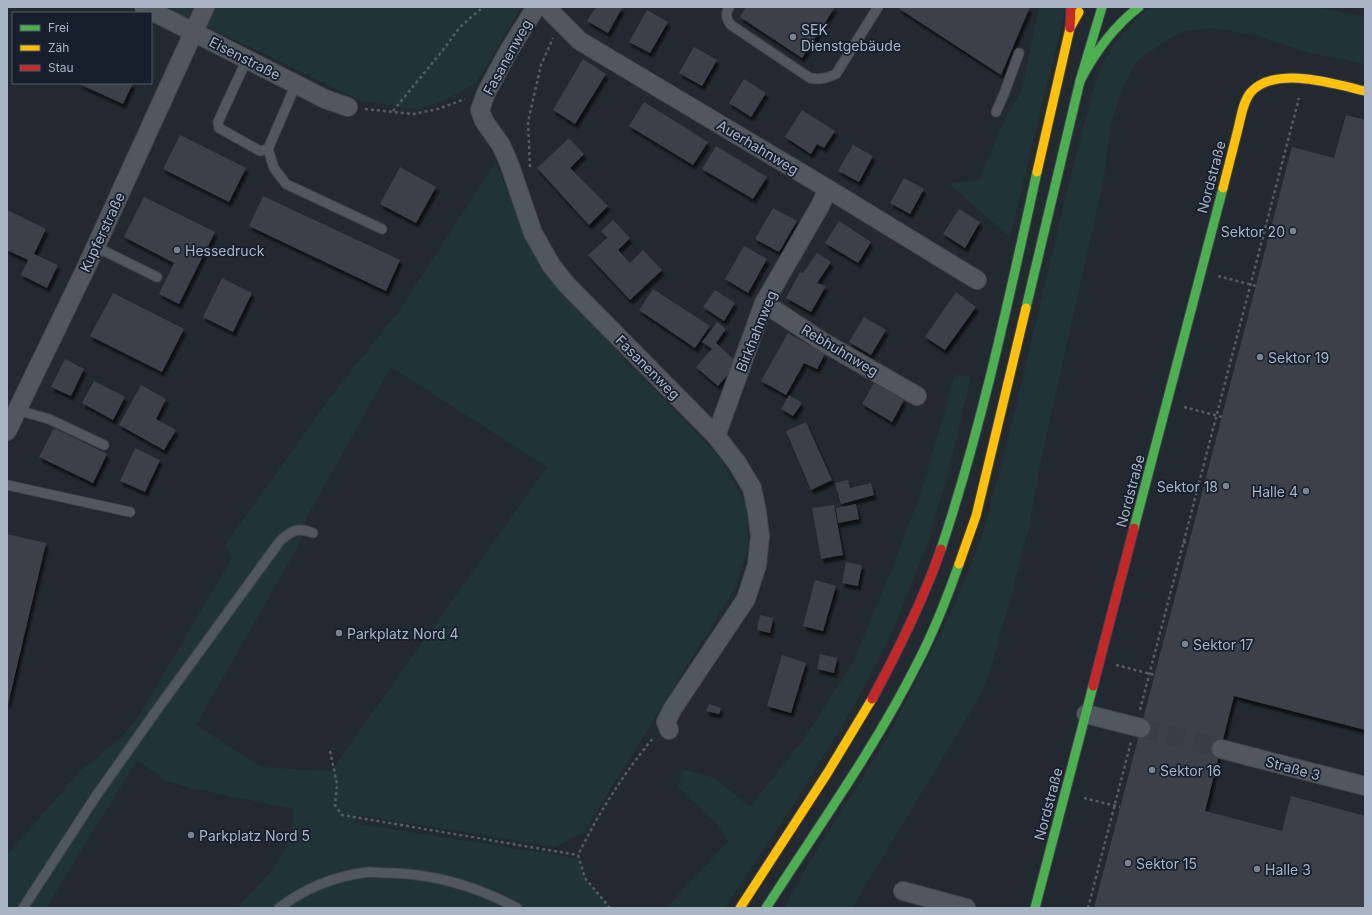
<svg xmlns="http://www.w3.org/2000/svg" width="1372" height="915" viewBox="0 0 1372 915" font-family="Inter,sans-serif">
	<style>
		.green { fill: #203336; fill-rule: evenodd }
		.building { fill: #3b4148; filter: url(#shadow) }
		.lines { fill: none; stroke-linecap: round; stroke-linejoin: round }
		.street-tunnel { stroke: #373e46; stroke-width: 18; stroke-dasharray: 18 9; stroke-linecap: butt }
		.lane-casing { stroke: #40454b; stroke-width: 11 }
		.street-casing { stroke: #40454b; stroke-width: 20 }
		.fast-casing { stroke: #40454b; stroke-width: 11 }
		.slow-casing { stroke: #40454b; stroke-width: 11 }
		.jam-casing { stroke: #40454b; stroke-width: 11 }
		.path { stroke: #545c62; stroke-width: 2.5; stroke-dasharray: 3 3; stroke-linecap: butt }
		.lane { stroke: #51575f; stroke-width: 9 }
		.street { stroke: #51575f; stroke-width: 18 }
		.fast { stroke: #4caf50; stroke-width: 9 }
		.slow { stroke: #ffc107; stroke-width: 9 }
		.jam { stroke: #c62828; stroke-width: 9 }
		.poi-dot { fill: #7a8390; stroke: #161f2b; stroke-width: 1.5 }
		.labels { text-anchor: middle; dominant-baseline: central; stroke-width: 3.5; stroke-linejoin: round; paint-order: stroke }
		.poi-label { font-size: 14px; fill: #a9b4c4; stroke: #161f2b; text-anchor: start }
		.street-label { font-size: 14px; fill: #a9b4c4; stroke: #161f2b }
	</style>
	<defs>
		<filter id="shadow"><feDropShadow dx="2.5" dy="4.5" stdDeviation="1" flood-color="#0009"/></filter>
	</defs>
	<rect width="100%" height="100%" fill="#232930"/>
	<g class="green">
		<path d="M 172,7 L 521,7 L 476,83 L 441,102 L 416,109 L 361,101 L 244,44 L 169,12 Z"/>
		<path d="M 1039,7 L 1066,7 L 1010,237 L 949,184 L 979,180 L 1006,117 L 1022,90 Z"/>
		<path d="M 1153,7 L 1315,7 L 1365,17 L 1365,64 L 1309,53 L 1255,35 L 1210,28 L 1183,32 L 1169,39 L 1139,59 L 1128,77 L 1118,100 L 1110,130 L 1104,178 L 1041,460 L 1029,529 L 991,669 L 980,696 L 852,908 L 784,908 L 810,861 L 889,735 L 956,602 L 982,536 L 1007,444 L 1069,183 L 1092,94 L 1103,63 L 1113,45 L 1142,13 Z"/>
		<path d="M 496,162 L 530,248 L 562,295 L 607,339 L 625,362 L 641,376 L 720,458 L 746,505 L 749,546 L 734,590 L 584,832 L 556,847 L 358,815 L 353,823 L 577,858 L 585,878 L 610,908 L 237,908 C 255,888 278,868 288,842 C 293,832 293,820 293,809 L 190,788 L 167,781 L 137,760 L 46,908 L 7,908 L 7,855 L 81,770 L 120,739 L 137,719 L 232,558 L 225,545 L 330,398 L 398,312 ZM 391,367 L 547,467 L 331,771 L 261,767 L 196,725 L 301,541 L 307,517 Z"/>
		<path d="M 955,375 L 971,376 L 952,458 L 929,540 L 890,637 L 854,706 L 799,796 L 725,908 L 666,908 L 728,841 L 717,824 L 678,787 L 683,769 L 715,778 L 750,807 L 803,740 L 852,664 L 890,574 L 921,492 Z"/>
	</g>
	<g class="building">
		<path d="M 596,7 L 620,7 L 622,8 L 608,33 L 587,21 Z"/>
		<path d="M 746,7 L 835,7 L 802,58 L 740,17 Z"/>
		<path d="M 899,7 L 1030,7 L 1001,75 L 898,8 Z"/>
		<path d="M 647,10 L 668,22 L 650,53 L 629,42 Z"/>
		<path d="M 694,47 L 717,60 L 702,86 L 679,73 Z"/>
		<path d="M 583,59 L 606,74 L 575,124 L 553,110 Z"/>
		<path d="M 744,79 L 766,93 L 751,117 L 729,103 Z"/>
		<path d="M 77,83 L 133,83 L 123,104 Z"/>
		<path d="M 644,102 L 708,142 L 693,165 L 629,126 Z"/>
		<path d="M 802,110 L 835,131 L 824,148 L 817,144 L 811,154 L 785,137 Z"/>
		<path d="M 1346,115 L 1365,120 L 1365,730 L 1234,696 L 1205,811 L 1282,831 L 1291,796 L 1365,816 L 1365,908 L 1094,908 L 1292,147 L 1334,158 Z"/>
		<path d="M 180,135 L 246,168 L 229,202 L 163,169 Z"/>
		<path d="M 569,138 L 584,154 L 570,168 L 608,206 L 589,225 L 537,168 Z"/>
		<path d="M 853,145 L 873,156 L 859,182 L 838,171 Z"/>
		<path d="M 716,146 L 767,177 L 753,199 L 702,169 Z"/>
		<path d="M 400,167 L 436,187 L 416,223 L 380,204 Z"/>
		<path d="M 904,178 L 924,189 L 910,214 L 890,203 Z"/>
		<path d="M 263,196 L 400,260 L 386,291 L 249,226 Z"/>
		<path d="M 144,197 L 215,232 L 179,304 L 159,294 L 174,263 L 124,237 Z"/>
		<path d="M 773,208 L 797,221 L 779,252 L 755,239 Z"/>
		<path d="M 959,209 L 980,222 L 965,248 L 943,234 Z"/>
		<path d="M 7,210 L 46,229 L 34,254 L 58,265 L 47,288 L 21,275 L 28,260 L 7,250 Z"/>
		<path d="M 613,220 L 630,238 L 618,250 L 630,263 L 643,250 L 662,270 L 630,300 L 588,255 L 607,238 L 601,231 Z"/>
		<path d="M 839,221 L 871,242 L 858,263 L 825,243 Z"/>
		<path d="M 744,246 L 767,259 L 748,293 L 725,279 Z"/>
		<path d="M 817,253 L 831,262 L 817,283 L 826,286 L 811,312 L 786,298 L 800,272 L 803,273 Z"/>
		<path d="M 222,278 L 252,293 L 233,332 L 203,317 Z"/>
		<path d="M 653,289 L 710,326 L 695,348 L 639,310 Z"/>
		<path d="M 715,290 L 735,303 L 724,321 L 703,307 Z"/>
		<path d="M 956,292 L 976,307 L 945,350 L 925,337 Z"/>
		<path d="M 113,293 L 184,329 L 162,372 L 90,336 Z"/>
		<path d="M 864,317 L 886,330 L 871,355 L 849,342 Z"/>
		<path d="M 717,322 L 726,329 L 716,343 L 738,363 L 718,386 L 696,367 L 712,349 L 702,342 Z"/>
		<path d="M 788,333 L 825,354 L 817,369 L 804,363 L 786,395 L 761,381 Z"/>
		<path d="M 65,359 L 84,369 L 71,396 L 51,387 Z"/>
		<path d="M 94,381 L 125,397 L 113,420 L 82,403 Z"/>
		<path d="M 874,383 L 904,400 L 892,422 L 862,404 Z"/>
		<path d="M 141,385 L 166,399 L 156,419 L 176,430 L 164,450 L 119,425 Z"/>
		<path d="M 789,395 L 802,403 L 793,416 L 781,409 Z"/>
		<path d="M 806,422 L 832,480 L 811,490 L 786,431 Z"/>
		<path d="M 54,428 L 107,454 L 93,483 L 39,457 Z"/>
		<path d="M 135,448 L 160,460 L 145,492 L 120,481 Z"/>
		<path d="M 848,480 L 850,488 L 871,483 L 874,495 L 841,504 L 835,483 Z"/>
		<path d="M 856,504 L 859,519 L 838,523 L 836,508 Z"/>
		<path d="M 834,505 L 843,555 L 821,559 L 812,508 Z"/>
		<path d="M 7,534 L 46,543 L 8,704 L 7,704 Z"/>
		<path d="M 846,562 L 862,565 L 858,586 L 842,583 Z"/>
		<path d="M 815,580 L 836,586 L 823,631 L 803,626 Z"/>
		<path d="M 760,615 L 773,618 L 770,633 L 757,630 Z"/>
		<path d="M 820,654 L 837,658 L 834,673 L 817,669 Z"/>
		<path d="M 782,655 L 806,663 L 791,713 L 767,706 Z"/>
		<path d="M 709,704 L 721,708 L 719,714 L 706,711 Z"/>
	</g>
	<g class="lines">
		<path class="street-tunnel" d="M 1141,728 L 1221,749"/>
		<g class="lane-casing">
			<g id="lane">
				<path d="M 729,7 C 725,14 726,19 731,25 L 810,78 C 820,80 827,78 836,74 L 878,7"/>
				<path d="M 247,59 L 218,122 L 219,128 L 260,151 L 268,149 L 296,84"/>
				<path d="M 996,112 L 1004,94 L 1019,53"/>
				<path d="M 268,149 L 274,168 L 286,184 L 382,229"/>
				<path d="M 96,247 L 157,277"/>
				<path d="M 17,410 L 49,419 L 104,445"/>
				<path d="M 7,485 L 130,512"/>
				<path d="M 23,908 L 96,796 L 159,707 L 280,541 C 292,530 298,527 313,533"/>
				<path d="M 279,908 C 305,888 336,876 368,872 C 375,872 383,873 390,873 C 434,874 478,887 517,908"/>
			</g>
		</g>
		<g class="street-casing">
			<g id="street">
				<path d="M 144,7 L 325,99 L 348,107"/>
				<path d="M 536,7 L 508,52 L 486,93 L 480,110 L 484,121 L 501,145 L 509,163 L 533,233 L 551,265 L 567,285 L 716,436 L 737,463 L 752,488 L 757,512 L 760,536 L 757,565 L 746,599 L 673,708 L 666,722 L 669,730"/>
				<path d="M 546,7 L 580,41 L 828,189 L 977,280"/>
				<path d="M 764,303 L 823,342 L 917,396"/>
				<path d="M 7,431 L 85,270 L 205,7"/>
				<path d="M 716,436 L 764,303 L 820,206 L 828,189"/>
				<path d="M 1086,714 L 1141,728"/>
				<path d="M 1221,749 L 1365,786"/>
				<path d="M 903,891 L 966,908"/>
			</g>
		</g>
		<g class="fast-casing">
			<g id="fast">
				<path d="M 1080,81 C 1095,52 1113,27 1139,7"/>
				<path d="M 1026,308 L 1080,81 L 1102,7"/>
				<path d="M 1134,528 L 1223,188"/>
				<path d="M 941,549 C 982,426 1009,298 1037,172"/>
				<path d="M 766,908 C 818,827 875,748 918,662 C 934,631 947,598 959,564"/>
				<path d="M 1035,908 L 1093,686"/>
			</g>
		</g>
		<g class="slow-casing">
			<g id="slow">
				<path d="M 1037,172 L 1070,28 L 1079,12"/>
				<path d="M 1223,188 C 1228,168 1233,149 1238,129 C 1241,117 1243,101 1251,92 C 1276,65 1335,84 1365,91"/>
				<path d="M 959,564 L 976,516 L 1026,308"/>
				<path d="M 740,908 L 828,772 L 872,699"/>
			</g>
		</g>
		<g class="jam-casing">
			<g id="jam">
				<path d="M 1070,28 L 1071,7"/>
				<path d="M 1093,686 L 1134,528"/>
				<path d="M 872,699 C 898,651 923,601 941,549"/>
			</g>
		</g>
		<g class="path">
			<path d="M 365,109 L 413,114 L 438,109 L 465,99"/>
			<path d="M 393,111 L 443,50 L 460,27 L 483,7"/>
			<path d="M 530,167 L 528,122 L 541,65 L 553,38"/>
			<path d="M 1218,276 L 1256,286"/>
			<path d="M 1184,407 L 1222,417"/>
			<path d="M 1183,542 L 1189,543"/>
			<path d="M 1116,665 L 1155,675"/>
			<path d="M 1140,710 L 1299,98"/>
			<path d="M 330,751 L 337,784 L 335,805 L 342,815 L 578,855"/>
			<path d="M 1084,798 L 1120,807"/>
			<path d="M 610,908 L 585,878 L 578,855 C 599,812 624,773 654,737"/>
			<path d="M 1088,908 L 1131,742"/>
		</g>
		<use href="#lane" class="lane"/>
		<use href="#street" class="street"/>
		<use href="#fast" class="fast"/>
		<use href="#slow" class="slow"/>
		<use href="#jam" class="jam"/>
	</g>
	<g class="poi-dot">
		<circle cx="793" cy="37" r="4"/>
		<circle cx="1293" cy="231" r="4"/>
		<circle cx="177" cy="250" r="4"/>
		<circle cx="1260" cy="357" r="4"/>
		<circle cx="1226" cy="486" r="4"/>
		<circle cx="1306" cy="491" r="4"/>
		<circle cx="339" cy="633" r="4"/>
		<circle cx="1185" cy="644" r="4"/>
		<circle cx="1152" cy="770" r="4"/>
		<circle cx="191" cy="835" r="4"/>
		<circle cx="1128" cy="863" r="4"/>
		<circle cx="1257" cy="869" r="4"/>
	</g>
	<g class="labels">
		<g class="poi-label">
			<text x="801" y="29">SEK<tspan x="801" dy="16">Dienstgebäude</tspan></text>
			<text x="1285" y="231" text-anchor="end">Sektor 20</text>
			<text x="185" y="250">Hessedruck</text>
			<text x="1268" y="357">Sektor 19</text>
			<text x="1218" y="486" text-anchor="end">Sektor 18</text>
			<text x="1298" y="491" text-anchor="end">Halle 4</text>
			<text x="347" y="633">Parkplatz Nord 4</text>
			<text x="1193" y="644">Sektor 17</text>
			<text x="1160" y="770">Sektor 16</text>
			<text x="199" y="835">Parkplatz Nord 5</text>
			<text x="1136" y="863">Sektor 15</text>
			<text x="1265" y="869">Halle 3</text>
		</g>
		<g class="street-label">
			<text transform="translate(507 57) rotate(-61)">Fasanenweg</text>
			<text transform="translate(245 58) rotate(27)">Eisenstraße</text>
			<text transform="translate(758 147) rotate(31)">Auerhahnweg</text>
			<text transform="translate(1211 177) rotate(-75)">Nordstraße</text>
			<text transform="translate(102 232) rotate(-65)">Kupferstraße</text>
			<text transform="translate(756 331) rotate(-68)">Birkhahnweg</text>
			<text transform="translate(840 350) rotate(31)">Rebhuhnweg</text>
			<text transform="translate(648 367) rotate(45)">Fasanenweg</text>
			<text transform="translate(1130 491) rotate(-75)">Nordstraße</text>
			<text transform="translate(1293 768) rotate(15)">Straße 3</text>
			<text transform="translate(1048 804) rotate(-75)">Nordstraße</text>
		</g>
	</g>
	<rect width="1372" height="915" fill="none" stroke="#a9b4c4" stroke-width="16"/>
	<rect x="12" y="12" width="140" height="72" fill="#161f2b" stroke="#515b68"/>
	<rect x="20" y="25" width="20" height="6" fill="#4caf50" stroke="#515b68"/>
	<text x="48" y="32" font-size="12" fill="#a9b4c4">Frei</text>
	<rect x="20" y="45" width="20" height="6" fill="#ffc107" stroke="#515b68"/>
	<text x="48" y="52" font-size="12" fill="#a9b4c4">Zäh</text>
	<rect x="20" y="65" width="20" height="6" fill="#c62828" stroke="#515b68"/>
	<text x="48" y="72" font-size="12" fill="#a9b4c4">Stau</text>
</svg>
